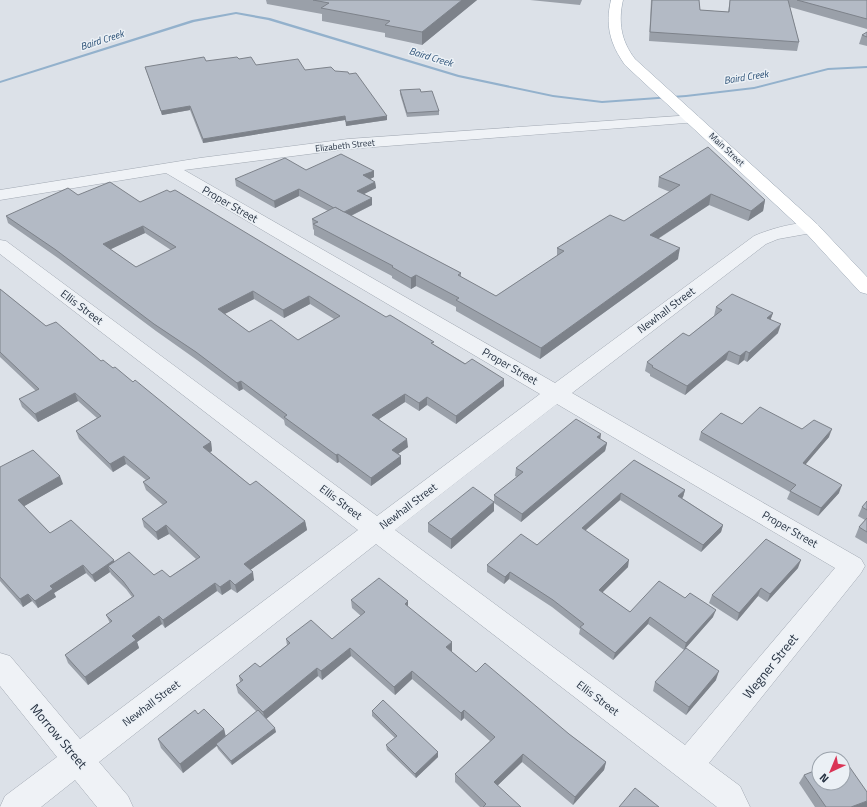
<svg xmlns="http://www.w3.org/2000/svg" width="867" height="807" viewBox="0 0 867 807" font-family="'Titillium Web',sans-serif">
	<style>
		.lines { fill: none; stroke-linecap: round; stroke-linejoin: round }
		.stream { fill: #93b1cc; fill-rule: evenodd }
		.minor-casing { stroke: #a1a8b2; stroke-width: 1 }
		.major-casing { stroke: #9aa6b4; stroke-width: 1 }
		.minor { fill: #eff2f6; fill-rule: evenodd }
		.major { fill: #fff; fill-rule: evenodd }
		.wall { fill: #9aa0a9; fill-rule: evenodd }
		.shaded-wall { fill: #7d828a }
		.building { fill: #b3bac5; stroke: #7d828a; fill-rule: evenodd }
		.labels { text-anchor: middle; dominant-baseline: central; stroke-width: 3; stroke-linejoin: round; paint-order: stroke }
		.far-street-label { font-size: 9px; fill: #242f3f; stroke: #ebf0f5 }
		.far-water-label { font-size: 10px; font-style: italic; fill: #2b5076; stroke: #ebf0f5 }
		.street-label { font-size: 11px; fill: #242f3f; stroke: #ebf0f5 }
		.near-street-label { font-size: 13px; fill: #242f3f; stroke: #ebf0f5 }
	</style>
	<rect width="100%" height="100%" fill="#dce1e8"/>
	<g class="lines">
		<path class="stream" d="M 236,12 L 270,18 L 459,75 L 553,95 L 602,101 L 686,95 L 754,87 L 828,68 L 867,66 L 867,68 L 828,70 L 754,89 L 686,97 L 602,103 L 553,97 L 458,77 L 268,20 L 236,14 L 194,22 L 0,83 L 0,81 L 192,20 Z"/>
		<g class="minor-casing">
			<path id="minor" d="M 693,115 L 698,116 L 700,119 L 698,122 L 348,149 L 184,170 L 555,383 L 754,236 C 770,229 800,220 817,224 L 820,228 L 817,232 L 778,239 L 766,244 L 572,393 L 861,559 L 865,566 L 861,573 L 709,763 L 740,786 L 750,807 L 717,807 L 376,544 L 99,762 L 128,796 L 133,807 L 97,807 L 75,780 L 41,807 L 0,807 L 5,796 L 57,757 L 0,686 L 0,653 L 10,656 L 80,739 L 358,530 L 0,254 L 0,240 L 6,241 L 377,516 L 540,394 L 166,173 L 0,200 L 0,190 L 200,158 L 348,139 ZM 557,404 L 835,568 L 685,745 L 395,530 Z"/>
		</g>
		<g class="major-casing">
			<path id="major" d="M 611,0 L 623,0 C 618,22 621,41 635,59 L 817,224 L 867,277 L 867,294 L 860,292 L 805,232 L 625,65 C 610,44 605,25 611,0 Z"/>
		</g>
		<use href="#minor" class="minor"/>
		<use href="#major" class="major"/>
	</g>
	<g class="wall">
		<path d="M 266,0 L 477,0 L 422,45 L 385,37 L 385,33 L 322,21 L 322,14 L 267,4 Z"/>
		<path d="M 530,0 L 582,0 L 580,5 Z"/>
		<path d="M 651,0 L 699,0 L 700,10 L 728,12 L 730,0 L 867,0 L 867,29 L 790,7 L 799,42 L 797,51 L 649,41 Z"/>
		<path d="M 867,32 L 867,46 L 859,44 L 862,35 Z"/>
		<path d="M 239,59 L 256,65 L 305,70 L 335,71 L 349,74 L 387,116 L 387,120 L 346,126 L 345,120 L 203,143 L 190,110 L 162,115 L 146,70 L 145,67 Z"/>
		<path d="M 400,90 L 421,92 L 439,111 L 439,115 L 407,117 L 400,94 Z"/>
		<path d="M 306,170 L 374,171 L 374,177 L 370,179 L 375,182 L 376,188 L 364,194 L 372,198 L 372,205 L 351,216 L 461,273 L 461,277 L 496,296 L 557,256 L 557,248 L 624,221 L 670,192 L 658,187 L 659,177 L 765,200 L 763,211 L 748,221 L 709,205 L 658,239 L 678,259 L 540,359 L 456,311 L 456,307 L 416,286 L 411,289 L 392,278 L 392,276 L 314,235 L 314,230 L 313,229 L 312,219 L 328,211 L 299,196 L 275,208 L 236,186 L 235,179 Z"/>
		<path d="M 78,195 L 140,202 L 386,317 L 504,386 L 456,424 L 427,405 L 419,411 L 405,402 L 379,419 L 408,447 L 398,454 L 401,456 L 401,464 L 371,486 L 339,462 L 337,463 L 285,425 L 284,420 L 243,389 L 239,391 L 197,360 L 156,331 L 58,258 L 8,223 L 6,216 ZM 145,233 L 171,250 L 136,267 L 110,249 ZM 254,299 L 284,318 L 310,304 L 334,319 L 298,340 L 249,332 L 224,314 Z"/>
		<path d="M 0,289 L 46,326 L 133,382 L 211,442 L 212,451 L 210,452 L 250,485 L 305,521 L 307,530 L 250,570 L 254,580 L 237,593 L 231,589 L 222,595 L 217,591 L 165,628 L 162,624 L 137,642 L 139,648 L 88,685 L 68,663 L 65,655 L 110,623 L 106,615 L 132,597 L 126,589 L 111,574 L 110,572 L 95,582 L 86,573 L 54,593 L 56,597 L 38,608 L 32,601 L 23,607 L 0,581 L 0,467 L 63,484 L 24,506 L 50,533 L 114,560 L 114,562 L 154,575 L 170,577 L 196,559 L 169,534 L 158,540 L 144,527 L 142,519 L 163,505 L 146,490 L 143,482 L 146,480 L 126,464 L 113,472 L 79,439 L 76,431 L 97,418 L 78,401 L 38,422 L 22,407 L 19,399 L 36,391 L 0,357 Z"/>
		<path d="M 716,307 L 773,313 L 770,320 L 778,333 L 747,362 L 744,360 L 738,365 L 726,360 L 685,395 L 650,376 L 650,374 L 645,371 L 647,362 L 689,336 L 714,316 Z"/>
		<path d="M 742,424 L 802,429 L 829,437 L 805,464 L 839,493 L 818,516 L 787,499 L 790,492 L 699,440 L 701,432 Z"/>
		<path d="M 600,439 L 607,443 L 605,451 L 521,522 L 494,503 L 494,511 L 451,549 L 428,532 L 428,523 L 494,501 L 494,495 L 517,477 L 515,476 L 516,468 Z"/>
		<path d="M 634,460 L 685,490 L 683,497 L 682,498 L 723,525 L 721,532 L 701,552 L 620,500 L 585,531 L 628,567 L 602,592 L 630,612 L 713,617 L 684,650 L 648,624 L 613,660 L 579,634 L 580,629 L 552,607 L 509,579 L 504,584 L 487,572 L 487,565 L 537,545 Z"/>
		<path d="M 867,501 L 867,544 L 855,537 L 859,527 L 865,520 L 858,516 L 862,507 Z"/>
		<path d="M 798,568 L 767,602 L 758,596 L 737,621 L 709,603 L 712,595 Z"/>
		<path d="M 351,600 L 408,607 L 452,651 L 451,651 L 476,672 L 569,734 L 606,762 L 604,770 L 573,805 L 522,762 L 497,786 L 521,807 L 480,807 L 455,782 L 455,774 L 490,741 L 464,718 L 461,721 L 412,679 L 395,695 L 351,656 L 322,680 L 318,676 L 266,719 L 276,732 L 232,765 L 218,749 L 217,746 L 183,773 L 161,748 L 158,739 L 198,714 L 224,729 L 226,737 L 257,712 L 238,693 L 236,685 L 240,682 L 239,676 L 260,667 L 287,645 L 286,639 L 332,639 L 361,616 L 352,608 Z"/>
		<path d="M 716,680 L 686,715 L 653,691 L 655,682 Z"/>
		<path d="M 372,711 L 438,757 L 416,778 L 387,750 L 386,745 L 395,738 L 372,716 Z"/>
		<path d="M 804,775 L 867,807 L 815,807 L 799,783 Z"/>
	</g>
	<g class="shaded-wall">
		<path d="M 462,0 L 477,0 L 422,45 L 422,32 Z"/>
		<path d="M 190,106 L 190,110 L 162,115 L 161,111 Z"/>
		<path d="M 345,116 L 345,120 L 203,143 L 203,139 Z"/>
		<path d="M 387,116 L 387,120 L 346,126 L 346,122 Z"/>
		<path d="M 374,171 L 374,177 L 364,182 L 363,175 Z"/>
		<path d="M 375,182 L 376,188 L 358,197 L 357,191 Z"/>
		<path d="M 299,189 L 299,196 L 275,208 L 274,201 Z"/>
		<path d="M 711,194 L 709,205 L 648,245 L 650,235 Z"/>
		<path d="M 372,198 L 372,205 L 344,219 L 343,213 Z"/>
		<path d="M 765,200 L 763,211 L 748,221 L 751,211 Z"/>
		<path d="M 143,226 L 145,233 L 105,252 L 103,244 Z"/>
		<path d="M 680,248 L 678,259 L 540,359 L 541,348 Z"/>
		<path d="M 416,275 L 416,286 L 411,289 L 411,278 Z"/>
		<path d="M 253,291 L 254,299 L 219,317 L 218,309 Z"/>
		<path d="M 309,296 L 310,304 L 284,318 L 283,310 Z"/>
		<path d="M 773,313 L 770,321 L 767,318 Z"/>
		<path d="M 781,324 L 778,333 L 747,362 L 749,353 Z"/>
		<path d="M 729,351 L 726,360 L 685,395 L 687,386 Z"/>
		<path d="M 746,351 L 744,360 L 738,365 L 740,356 Z"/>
		<path d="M 504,379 L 504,386 L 456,424 L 456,416 Z"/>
		<path d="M 241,381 L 243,389 L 239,391 L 237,383 Z"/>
		<path d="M 75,393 L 78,401 L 38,422 L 35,414 Z"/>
		<path d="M 405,394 L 405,402 L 373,423 L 372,415 Z"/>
		<path d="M 427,397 L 427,405 L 419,411 L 419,403 Z"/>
		<path d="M 832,429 L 829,437 L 800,471 L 803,463 Z"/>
		<path d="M 601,434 L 600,442 L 597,437 Z"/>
		<path d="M 407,439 L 408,447 L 392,458 L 392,450 Z"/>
		<path d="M 211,442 L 212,451 L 205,455 L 203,447 Z"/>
		<path d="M 607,443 L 605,451 L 521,522 L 522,514 Z"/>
		<path d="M 338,454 L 339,462 L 337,463 L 336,455 Z"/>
		<path d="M 124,456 L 126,464 L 113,472 L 110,464 Z"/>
		<path d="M 401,456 L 401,464 L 371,486 L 371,478 Z"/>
		<path d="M 60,476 L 63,484 L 21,508 L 18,500 Z"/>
		<path d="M 842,485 L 839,493 L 818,516 L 821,508 Z"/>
		<path d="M 685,490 L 683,497 L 677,503 L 678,496 Z"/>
		<path d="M 621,493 L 620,500 L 580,535 L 582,528 Z"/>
		<path d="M 494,502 L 494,511 L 451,549 L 451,539 Z"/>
		<path d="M 305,521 L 307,530 L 246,573 L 244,564 Z"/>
		<path d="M 166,525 L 169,534 L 158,540 L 156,532 Z"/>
		<path d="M 723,525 L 721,532 L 701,552 L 703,545 Z"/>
		<path d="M 114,560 L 116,568 L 108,566 L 110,572 L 95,582 L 92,575 Z"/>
		<path d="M 629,560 L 628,567 L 598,597 L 599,590 Z"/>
		<path d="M 801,560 L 798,568 L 767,602 L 770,594 Z"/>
		<path d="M 83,565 L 86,573 L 54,593 L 56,597 L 38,608 L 35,601 L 50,586 Z"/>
		<path d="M 253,572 L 254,580 L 237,593 L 235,585 Z"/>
		<path d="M 510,572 L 509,579 L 504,584 L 505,577 Z"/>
		<path d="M 230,580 L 231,589 L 222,595 L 220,587 Z"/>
		<path d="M 215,583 L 217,591 L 165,628 L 163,620 Z"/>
		<path d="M 761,588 L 758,596 L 737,621 L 739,613 Z"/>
		<path d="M 28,594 L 32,601 L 23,607 L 20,599 Z"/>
		<path d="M 408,601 L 408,610 L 405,604 Z"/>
		<path d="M 716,610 L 713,617 L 684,650 L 686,643 Z"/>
		<path d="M 159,616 L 162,624 L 137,642 L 139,648 L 88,685 L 85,677 L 132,636 Z"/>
		<path d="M 650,617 L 648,624 L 613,660 L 615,653 Z"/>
		<path d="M 452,642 L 452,651 L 446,656 L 446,647 Z"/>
		<path d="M 350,648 L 351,656 L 322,680 L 321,671 Z"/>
		<path d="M 317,668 L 318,676 L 265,720 L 263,712 Z"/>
		<path d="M 412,671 L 412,679 L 395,695 L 394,687 Z"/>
		<path d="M 719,671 L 716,680 L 686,715 L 689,707 Z"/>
		<path d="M 464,710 L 464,718 L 461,721 L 461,713 Z"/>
		<path d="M 275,728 L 276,732 L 232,765 L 231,761 Z"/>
		<path d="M 224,729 L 226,738 L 183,773 L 180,764 Z"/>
		<path d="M 438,752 L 438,757 L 416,778 L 415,774 Z"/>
		<path d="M 523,754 L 522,762 L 493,790 L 494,782 Z"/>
		<path d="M 606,762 L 604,770 L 573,805 L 575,797 Z"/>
		<path d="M 867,801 L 867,807 L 851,807 Z"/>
	</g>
	<g class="building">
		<path d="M 313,0 L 462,0 L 422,32 L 385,25 L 390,21 L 321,8 L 329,3 Z"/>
		<path d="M 652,0 L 699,0 L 700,10 L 729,12 L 730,0 L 788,0 L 799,42 L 650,32 Z"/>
		<path d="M 797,0 L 867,0 L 867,19 Z"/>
		<path d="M 867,32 L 867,37 L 862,35 Z"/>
		<path d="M 204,57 L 206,61 L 237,57 L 239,59 L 251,57 L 256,65 L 298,59 L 305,70 L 331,67 L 335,71 L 348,72 L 349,74 L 356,73 L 387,116 L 346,122 L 345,116 L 203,139 L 190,106 L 161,111 L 145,67 Z"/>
		<path d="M 420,89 L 421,92 L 432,91 L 439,111 L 407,113 L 400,90 Z"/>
		<path d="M 708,147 L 765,200 L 751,211 L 711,194 L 650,235 L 680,248 L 541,348 L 456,300 L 459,298 L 416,275 L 411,278 L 392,267 L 393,266 L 313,224 L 318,222 L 312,219 L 335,207 L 461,273 L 458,275 L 496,296 L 564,251 L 557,248 L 610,215 L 624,221 L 680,185 L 659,177 Z"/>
		<path d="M 341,154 L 374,171 L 363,175 L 375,182 L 357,191 L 372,198 L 344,212 L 335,207 L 334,208 L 299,189 L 274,201 L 235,179 L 285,158 L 306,170 Z"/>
		<path d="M 110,182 L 140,202 L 167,190 L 170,192 L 175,190 L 386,317 L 390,315 L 434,342 L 431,343 L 465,364 L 472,359 L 504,379 L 456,416 L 427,397 L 419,403 L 405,394 L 372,415 L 407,439 L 392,450 L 401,456 L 371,478 L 338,454 L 336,455 L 284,417 L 287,415 L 241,381 L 237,383 L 196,352 L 154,324 L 56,250 L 6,216 L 68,188 L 78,195 ZM 143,226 L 176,247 L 136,267 L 103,244 ZM 253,291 L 283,310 L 309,296 L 340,316 L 298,340 L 271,320 L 249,332 L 218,309 Z"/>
		<path d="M 0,289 L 46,326 L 56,322 L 101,361 L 103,360 L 113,368 L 115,367 L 133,382 L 135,380 L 211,442 L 203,447 L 250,485 L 256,481 L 305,521 L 244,564 L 253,572 L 235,585 L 230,580 L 220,587 L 215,583 L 163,620 L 159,616 L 132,636 L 136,640 L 85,677 L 65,655 L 112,621 L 106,615 L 134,596 L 123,581 L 108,566 L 129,552 L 154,575 L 162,570 L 170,577 L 200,557 L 166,525 L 156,532 L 142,519 L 167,502 L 143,482 L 150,478 L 124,456 L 110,464 L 76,431 L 101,416 L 75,393 L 35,414 L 19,399 L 39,389 L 0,352 Z"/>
		<path d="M 732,294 L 773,313 L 767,318 L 781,324 L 749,353 L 746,351 L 740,356 L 729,351 L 687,386 L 652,367 L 653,366 L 647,362 L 683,333 L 689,336 L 722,310 L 716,307 Z"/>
		<path d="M 760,407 L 802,429 L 814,420 L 832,429 L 803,463 L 842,485 L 821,508 L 790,491 L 796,485 L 701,432 L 721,413 L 742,424 Z"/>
		<path d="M 576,419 L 601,434 L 597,437 L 607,443 L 522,514 L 494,495 L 523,472 L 516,468 Z"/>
		<path d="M 33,450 L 60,476 L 18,500 L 50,533 L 71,520 L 114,560 L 92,575 L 83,565 L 50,586 L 53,589 L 35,601 L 28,594 L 20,599 L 0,577 L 0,467 Z"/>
		<path d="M 634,460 L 685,490 L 678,496 L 723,525 L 703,545 L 621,493 L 582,528 L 629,560 L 599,590 L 630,612 L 659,581 L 685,598 L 690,593 L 716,610 L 686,643 L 650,617 L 615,653 L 580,627 L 584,624 L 553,600 L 510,572 L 505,577 L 487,565 L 521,534 L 537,545 Z"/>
		<path d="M 473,487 L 494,502 L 451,539 L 428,523 Z"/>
		<path d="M 867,501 L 867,510 L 862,507 Z"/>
		<path d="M 867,518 L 867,532 L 859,527 Z"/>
		<path d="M 766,539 L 801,560 L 770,594 L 761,588 L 739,613 L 712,595 Z"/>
		<path d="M 379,578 L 408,601 L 405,604 L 452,642 L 446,647 L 476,672 L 485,663 L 569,734 L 606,762 L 575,797 L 523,754 L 494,782 L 521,807 L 483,807 L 486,804 L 455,774 L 495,737 L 464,710 L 461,713 L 412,671 L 394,687 L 350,648 L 321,671 L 317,668 L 263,712 L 236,685 L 243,680 L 239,676 L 255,663 L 260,667 L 290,643 L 286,639 L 311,620 L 332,639 L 365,612 L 351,600 Z"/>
		<path d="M 686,648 L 719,671 L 689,707 L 655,682 Z"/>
		<path d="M 383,700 L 438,752 L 415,774 L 386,745 L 397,736 L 372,711 Z"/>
		<path d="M 204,709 L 224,729 L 180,764 L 158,739 L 195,710 L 198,714 Z"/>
		<path d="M 258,710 L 275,728 L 231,761 L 216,744 Z"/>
		<path d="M 844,759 L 867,792 L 867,801 L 851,807 L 826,807 L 804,775 L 819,769 L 819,783 L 843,783 L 843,760 Z"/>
		<path d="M 635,788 L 659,807 L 619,807 Z"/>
	</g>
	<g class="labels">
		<g class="far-street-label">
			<text transform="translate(345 145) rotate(-6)">Elizabeth Street</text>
			<text transform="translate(727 149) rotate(43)">Main Street</text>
		</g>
		<g class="far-water-label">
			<text transform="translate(102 40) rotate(-18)">Baird Creek</text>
			<text transform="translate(431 57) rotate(17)">Baird Creek</text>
			<text transform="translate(746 77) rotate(-9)">Baird Creek</text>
		</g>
		<g class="street-label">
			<text transform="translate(230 204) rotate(30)">Proper Street</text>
			<text transform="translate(82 307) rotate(37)">Ellis Street</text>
			<text transform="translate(666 310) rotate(-37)">Newhall Street</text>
			<text transform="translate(510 366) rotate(30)">Proper Street</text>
			<text transform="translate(341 502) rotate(37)">Ellis Street</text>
			<text transform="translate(408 506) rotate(-37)">Newhall Street</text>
			<text transform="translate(790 529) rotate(30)">Proper Street</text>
			<text transform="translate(598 698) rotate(37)">Ellis Street</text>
			<text transform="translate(151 703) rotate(-37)">Newhall Street</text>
		</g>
		<g class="near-street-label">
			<text transform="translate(770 666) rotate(-51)">Wegner Street</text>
			<text transform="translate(59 736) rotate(50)">Morrow Street</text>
		</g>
	</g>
	<g transform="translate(831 771) rotate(224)"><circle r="19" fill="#ebf0f5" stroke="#9ba3ac"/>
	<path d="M0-3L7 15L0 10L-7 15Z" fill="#da3455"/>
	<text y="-6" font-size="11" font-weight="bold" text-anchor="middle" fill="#242f3f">N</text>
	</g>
</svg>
